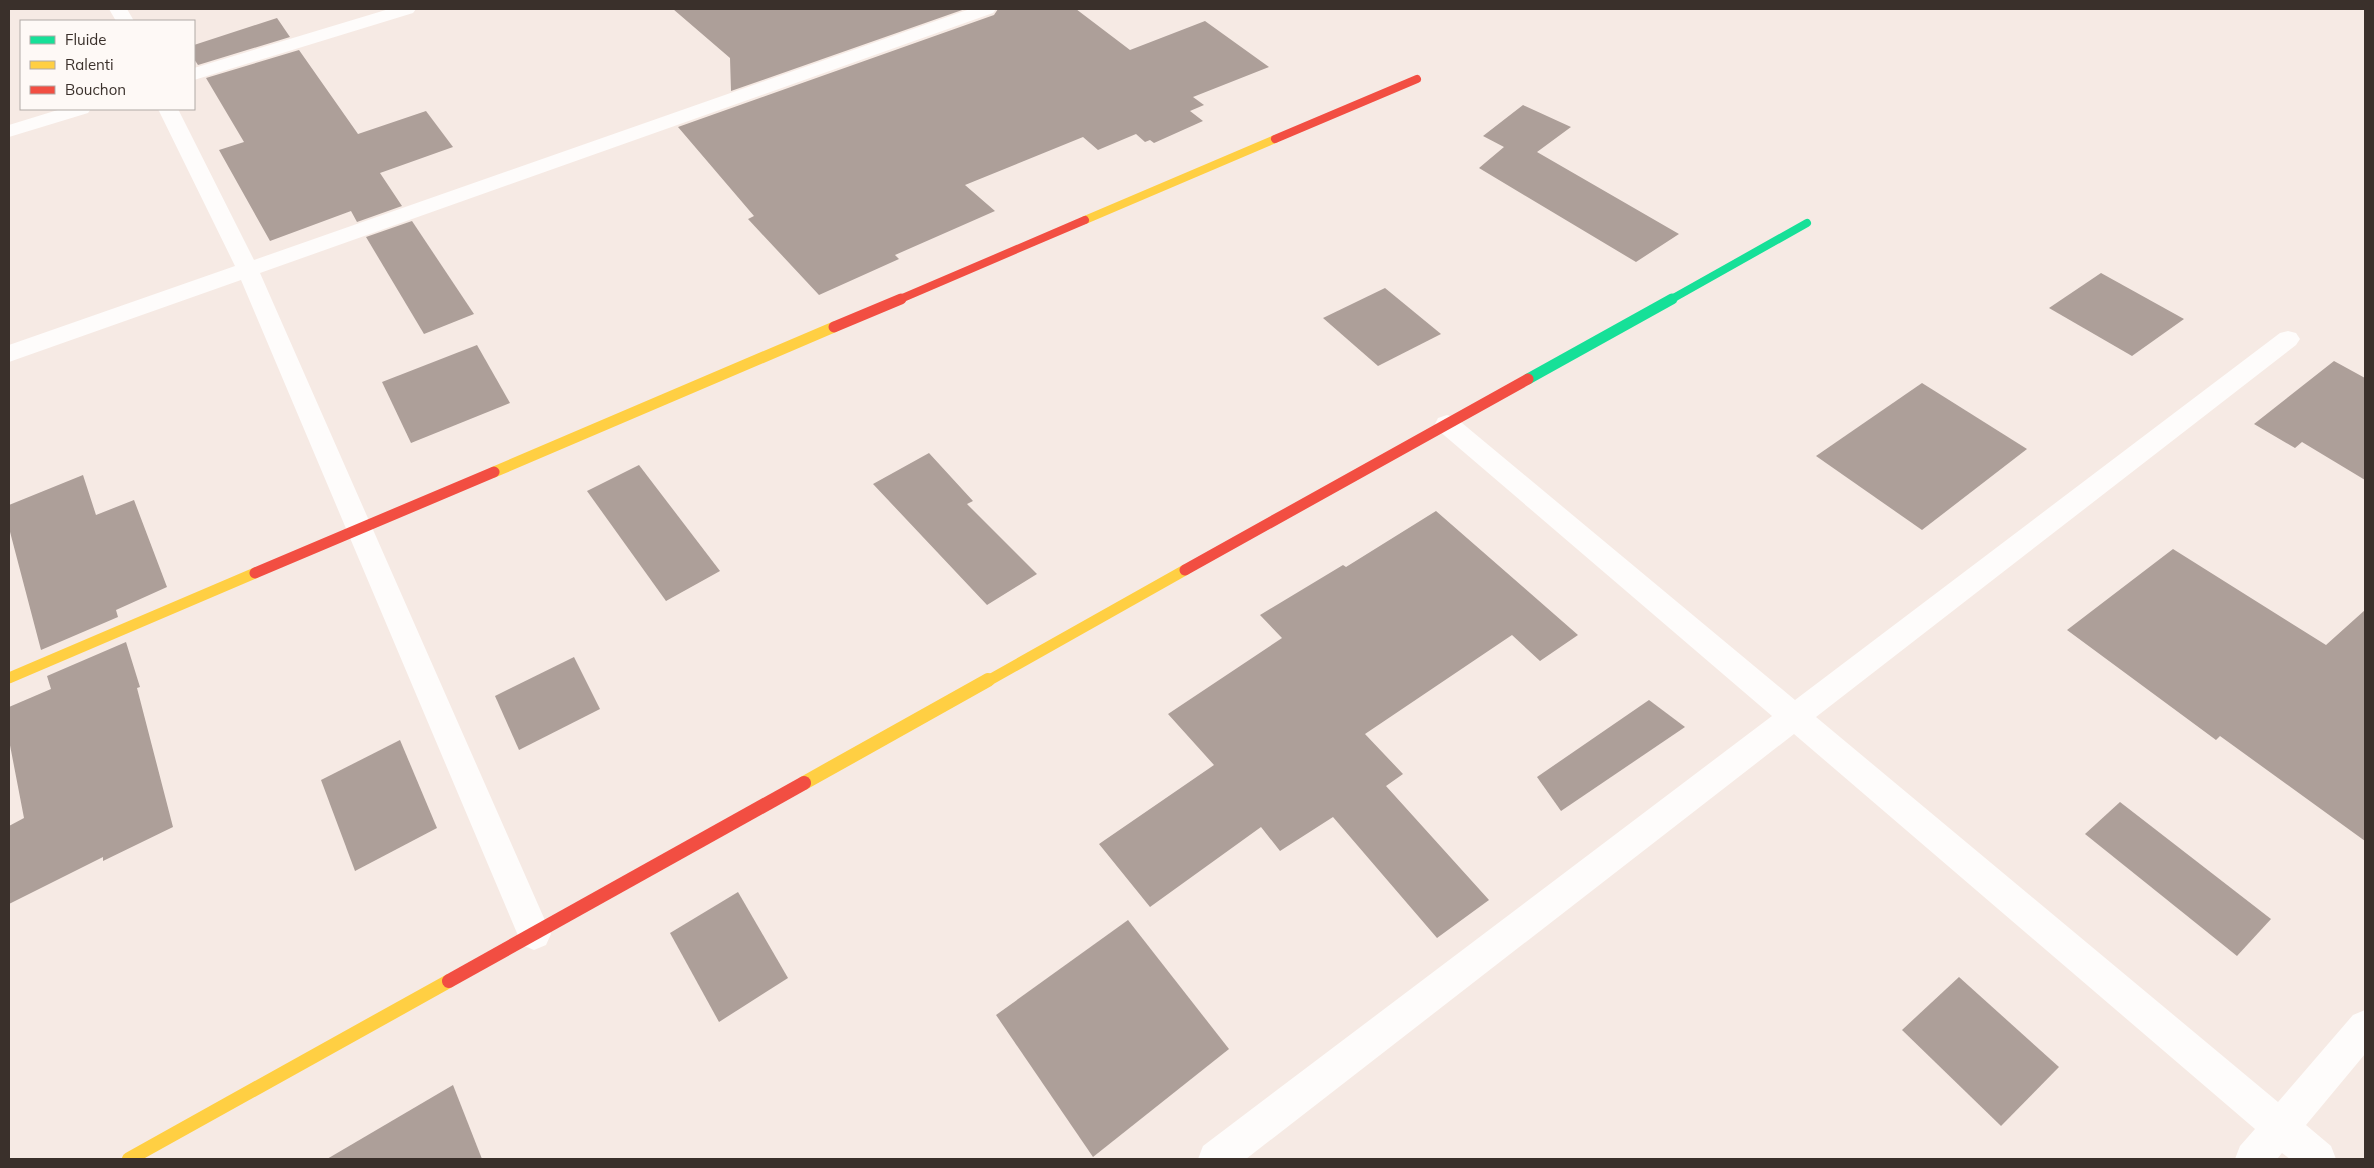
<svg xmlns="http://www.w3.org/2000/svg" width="2374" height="1168" viewBox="0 0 2374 1168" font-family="Mulish,sans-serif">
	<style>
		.building { fill: #ad9f99 }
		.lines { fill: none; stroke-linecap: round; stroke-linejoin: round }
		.street { fill: #fefcfb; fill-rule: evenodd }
		.fast-far1 { stroke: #16e098; stroke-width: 8 }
		.fast { stroke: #16e098; stroke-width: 11 }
		.slow-far2 { stroke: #ffcf43; stroke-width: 8 }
		.slow-far1 { stroke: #ffcf43; stroke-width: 11 }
		.slow { stroke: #ffcf43; stroke-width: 14 }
		.jam-far2 { stroke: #f24e42; stroke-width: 8 }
		.jam-far1 { stroke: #f24e42; stroke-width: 11 }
		.jam { stroke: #f24e42; stroke-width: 14 }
	</style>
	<rect width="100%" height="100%" fill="#f6eae4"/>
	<g class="building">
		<path d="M 673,9 L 965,9 L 731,91 L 730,58 Z"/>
		<path d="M 998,9 L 1076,9 L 1130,50 L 1205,21 L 1269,67 L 1193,97 L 1204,105 L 1190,111 L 1203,121 L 1154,143 L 1150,140 L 1145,142 L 1136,134 L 1098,150 L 1083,137 L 965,185 L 995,211 L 895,255 L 899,259 L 819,295 L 748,219 L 754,216 L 678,127 L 994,15 Z"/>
		<path d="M 277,18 L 290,37 L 198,65 L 194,59 L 194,45 Z"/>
		<path d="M 299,50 L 358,134 L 426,111 L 453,147 L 380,173 L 402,206 L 357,222 L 351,211 L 270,241 L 219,150 L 244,142 L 206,78 Z"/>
		<path d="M 1523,105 L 1571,127 L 1537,152 L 1679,234 L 1636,262 L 1479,168 L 1504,147 L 1483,136 Z"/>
		<path d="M 412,221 L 474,314 L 424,334 L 366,237 Z"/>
		<path d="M 2101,273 L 2184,319 L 2132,356 L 2049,308 Z"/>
		<path d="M 1385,288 L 1441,334 L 1378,366 L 1323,318 Z"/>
		<path d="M 477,345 L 510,403 L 411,443 L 382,382 Z"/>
		<path d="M 2334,361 L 2365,378 L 2365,480 L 2302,442 L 2295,448 L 2254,424 Z"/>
		<path d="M 1922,383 L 2027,449 L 1922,530 L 1816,456 Z"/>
		<path d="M 929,453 L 973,501 L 967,504 L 1037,574 L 987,605 L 873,484 Z"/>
		<path d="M 639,465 L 720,571 L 666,601 L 587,491 Z"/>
		<path d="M 83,475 L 96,515 L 134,500 L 167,587 L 116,610 L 118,617 L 41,650 L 9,528 L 9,505 Z"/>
		<path d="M 1436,511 L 1578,635 L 1540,661 L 1512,635 L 1365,734 L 1403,774 L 1386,786 L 1489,900 L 1437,938 L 1333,817 L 1280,851 L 1261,827 L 1150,907 L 1099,844 L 1214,765 L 1168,714 L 1282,638 L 1260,615 L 1343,565 L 1346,567 Z"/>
		<path d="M 2173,549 L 2326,645 L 2365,610 L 2365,841 L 2220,736 L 2216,740 L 2067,630 Z"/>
		<path d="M 126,642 L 140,687 L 137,688 L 173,827 L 103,861 L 103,857 L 9,904 L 9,826 L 24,818 L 9,740 L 9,707 L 51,689 L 47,676 Z"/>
		<path d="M 574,657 L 600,709 L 519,750 L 495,696 Z"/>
		<path d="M 1649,700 L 1685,727 L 1561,811 L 1537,777 Z"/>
		<path d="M 400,740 L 437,828 L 355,871 L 321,780 Z"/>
		<path d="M 2120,802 L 2271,919 L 2237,956 L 2085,834 Z"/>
		<path d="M 738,892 L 788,978 L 719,1022 L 670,933 Z"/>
		<path d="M 1128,920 L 1229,1049 L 1093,1157 L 996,1015 Z"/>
		<path d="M 1959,977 L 2059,1067 L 2001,1126 L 1902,1030 Z"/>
		<path d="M 453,1085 L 482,1159 L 327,1159 Z"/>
	</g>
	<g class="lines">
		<g class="street">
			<path d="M 109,9 L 127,9 L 134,21 L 116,21 Z"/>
			<path d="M 389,9 L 416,9 L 413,13 L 194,80 L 194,68 Z"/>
			<path d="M 970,9 L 996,9 L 993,13 L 260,273 L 551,934 L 546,945 L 534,950 L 522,945 L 241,280 L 9,362 L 9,345 L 235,266 L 158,109 L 178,109 L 254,260 Z"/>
			<path d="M 61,109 L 91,109 L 88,113 L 9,137 L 9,125 Z"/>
			<path d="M 2288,331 L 2296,333 L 2300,339 L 2296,345 L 1816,717 L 2278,1102 L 2353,1015 L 2365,1010 L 2365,1054 L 2306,1125 L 2331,1146 L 2336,1159 L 2290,1159 L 2282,1153 L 2277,1159 L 2235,1159 L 2240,1146 L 2255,1129 L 1794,734 L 1246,1159 L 1198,1159 L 1203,1146 L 1772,716 L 1438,430 L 1435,424 L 1438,418 L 1447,415 L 1456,418 L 1795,700 L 2280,333 Z"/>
		</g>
		<path class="fast-far1" d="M 1670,300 L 1807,223"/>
		<path class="fast" d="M 1528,379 L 1672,299"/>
		<path class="slow-far2" d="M 1085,220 L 1275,139"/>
		<g class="slow-far1">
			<path d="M 494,472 L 834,327"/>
			<path d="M 9,678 L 255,573"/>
			<path d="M 986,682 L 1185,570"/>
		</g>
		<g class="slow">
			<path d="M 804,783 L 988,680"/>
			<path d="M 129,1159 L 449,981"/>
		</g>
		<g class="jam-far2">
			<path d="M 1275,139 L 1417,79"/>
			<path d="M 898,300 L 1085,220"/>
		</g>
		<g class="jam-far1">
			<path d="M 834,327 L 901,299"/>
			<path d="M 1185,570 L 1528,379"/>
			<path d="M 255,573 L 494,472"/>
		</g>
		<path class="jam" d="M 449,981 L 804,783"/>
	</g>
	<rect width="2374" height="1168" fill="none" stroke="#3a302b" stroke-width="20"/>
	<rect x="20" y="20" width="175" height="90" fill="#fef9f6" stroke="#b0a9a5"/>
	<rect x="30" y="36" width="25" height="8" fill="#16e098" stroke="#b0a9a5"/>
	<text x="65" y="45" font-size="15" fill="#3a302b">Fluide</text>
	<rect x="30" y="61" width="25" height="8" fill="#ffcf43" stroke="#b0a9a5"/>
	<text x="65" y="70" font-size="15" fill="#3a302b">Ralenti</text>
	<rect x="30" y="86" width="25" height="8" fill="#f24e42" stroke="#b0a9a5"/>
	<text x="65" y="95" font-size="15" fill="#3a302b">Bouchon</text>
</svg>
